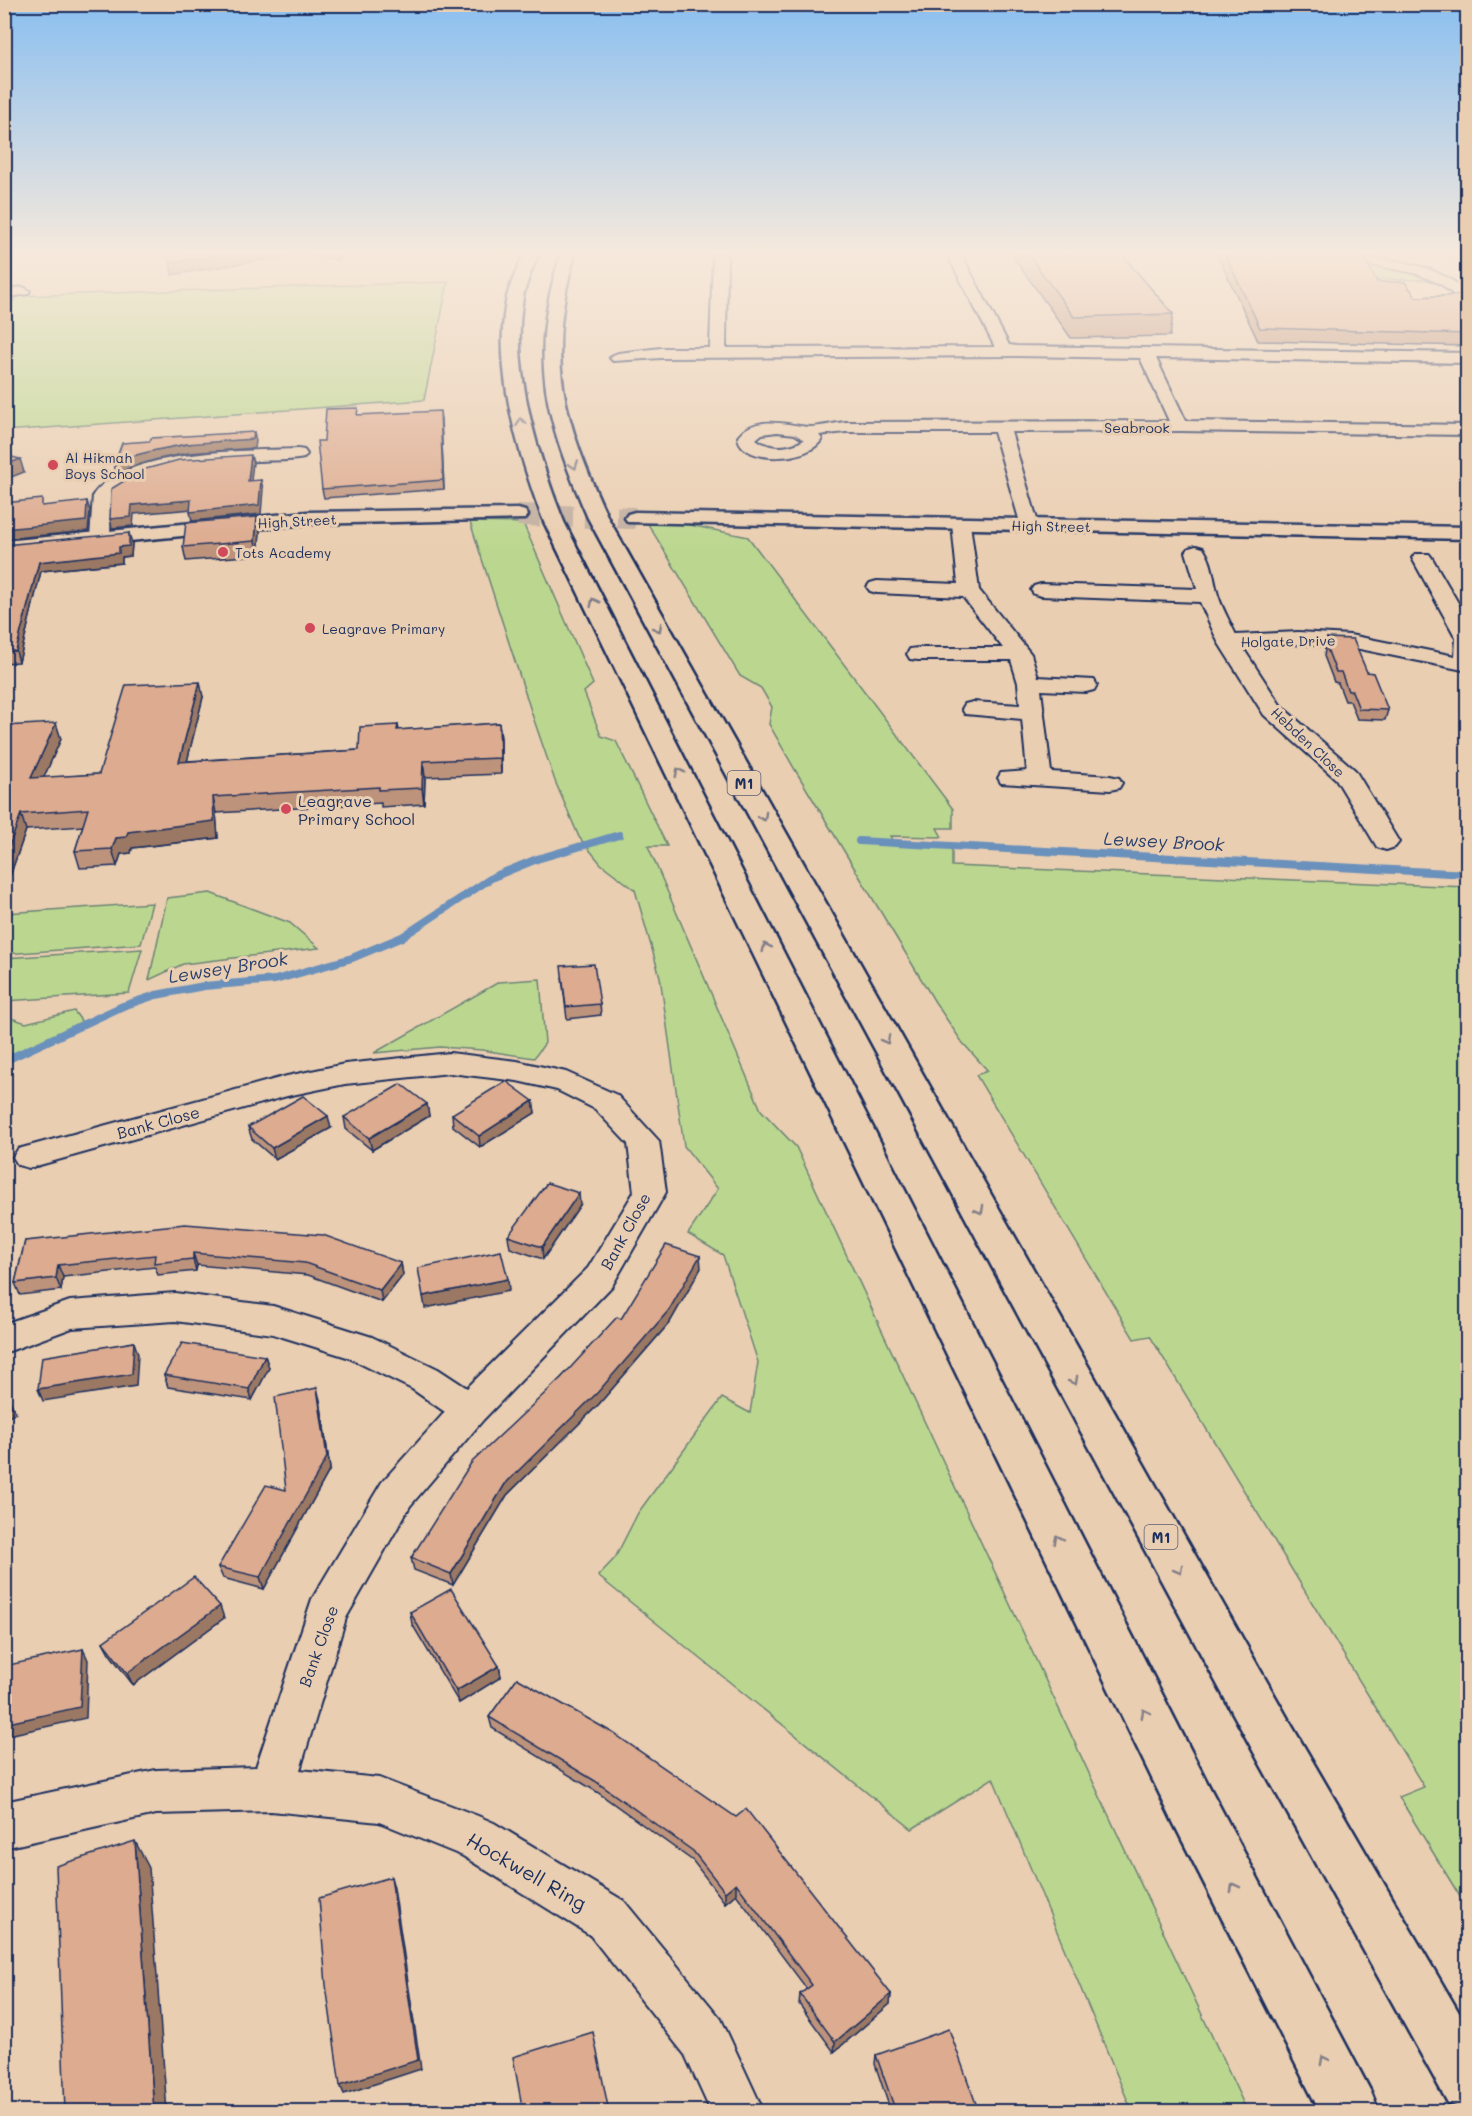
<svg xmlns="http://www.w3.org/2000/svg" width="1472" height="2116" viewBox="0 0 1472 2116" font-family="Mali,sans-serif">
	<style>
		.green { fill: #bbd78f; stroke: #6b8376; stroke-width: 1.5 }
		.lines { fill: none; stroke-linecap: round; stroke-linejoin: round }
		.stream { stroke: #6a90bc; stroke-width: 8 }
		.tertiary-tunnel { stroke: #c1aea0; stroke-width: 22; stroke-dasharray: 22 11; stroke-linecap: butt }
		.minor-casing { stroke: #1b2f5e; stroke-width: 4 }
		.tertiary-casing { stroke: #1b2f5e; stroke-width: 5 }
		.motorway-casing { stroke: #1b2f5e; stroke-width: 5 }
		.minor { fill: #eaceb1; fill-rule: evenodd }
		.tertiary { fill: #eaceb1; fill-rule: evenodd }
		.motorway { fill: #eaceb1; fill-rule: evenodd }
		.wall { fill: #be937b; stroke: #1b2f5e; stroke-width: 1.5 }
		.shaded-wall { fill: #9b7864; stroke: #1b2f5e; stroke-width: 1.5 }
		.building { fill: #ddab8f; stroke: #1b2f5e; stroke-width: 1.5 }
		.oneway { stroke: #827e88 }
		.poi-dot { fill: #d1495b; stroke: #eaceb1; stroke-width: 2 }
		.labels { text-anchor: middle; dominant-baseline: central; stroke-width: 6; stroke-linejoin: round; paint-order: stroke }
		.far-street-label { font-size: 14px; fill: #1b2f5e; stroke: #eaceb1 }
		.far-poi-label { font-size: 14px; fill: #1b2f5e; stroke: #eaceb1; text-anchor: start }
		.shield { fill: #eaceb1; stroke: #595f77; stroke-width: 1.5 }
		.shield-label { font-size: 15px; font-weight: bold; fill: #1b2f5e }
		.poi-label { font-size: 16px; fill: #1b2f5e; stroke: #eaceb1; text-anchor: start }
		.street-label { font-size: 16px; fill: #1b2f5e; stroke: #eaceb1 }
		.water-label { font-size: 18px; font-style: italic; fill: #283f6e; stroke: #eaceb1 }
		.near-street-label { font-size: 20px; fill: #1b2f5e; stroke: #eaceb1 }
	</style>
	<rect width="100%" height="100%" fill="#eaceb1"/>
	<filter id="ink" filterUnits="userSpaceOnUse"><feTurbulence type="fractalNoise" baseFrequency=".0167" numOctaves="2"/><feDisplacementMap in="SourceGraphic" scale="12" xChannelSelector="R" yChannelSelector="G"/><feConvolveMatrix kernelMatrix="1 2 1 2 8 2 1 2 1" color-interpolation-filters="sRGB"/></filter>
	<g filter="url(#ink)">
		<g class="green">
			<path d="M 1331,263 C 1365,264 1406,262 1436,280 L 1357,279 Z"/>
			<path d="M 448,282 L 424,400 L 5,431 L 5,309 L 19,296 Z"/>
			<path d="M 470,522 L 523,523 L 593,684 L 584,692 L 601,736 L 616,741 L 667,846 L 648,846 L 761,1110 L 796,1147 L 1247,2111 L 1132,2111 L 993,1778 L 912,1829 L 598,1576 L 615,1558 L 638,1513 L 722,1398 L 750,1413 L 758,1362 L 723,1255 L 688,1234 L 718,1189 L 684,1146 L 660,977 L 635,890 L 601,864 L 579,837 L 555,781 L 533,717 Z"/>
			<path d="M 660,523 L 680,523 L 748,537 L 953,809 L 953,828 L 937,828 L 942,837 L 890,836 L 895,845 L 948,844 L 952,851 L 952,866 L 1467,887 L 1467,1908 L 1399,1797 L 1424,1787 L 1150,1336 L 1134,1339 L 976,1075 L 988,1071 L 962,1042 L 935,1002 L 794,768 L 769,724 L 772,707 L 761,688 L 740,676 L 648,524 Z"/>
			<path d="M 210,893 L 290,923 L 319,948 L 183,964 L 149,980 L 167,898 Z"/>
			<path d="M 152,903 L 141,944 L 5,954 L 6,913 Z"/>
			<path d="M 142,949 L 129,993 L 5,1001 L 5,958 Z"/>
			<path d="M 540,979 L 545,1043 L 534,1058 L 482,1050 L 440,1047 L 374,1053 L 499,982 Z"/>
			<path d="M 74,1011 L 82,1022 L 5,1058 L 5,1016 L 26,1023 Z"/>
		</g>
		<g class="lines">
			<g class="stream">
				<path d="M 859,841 L 1468,874"/>
				<path d="M 4,1061 L 123,1006 L 156,995 L 204,986 L 275,980 L 352,958 L 402,937 L 493,877 L 537,859 L 619,835"/>
			</g>
			<path class="tertiary-tunnel" d="M 518,515 L 635,518"/>
			<g class="minor-casing">
				<g id="minor">
					<path d="M 713,254 L 727,254 L 726,348 L 995,347 L 947,254 L 961,254 L 1009,345 L 1016,346 L 1468,353 L 1468,363 L 1156,358 L 1186,421 L 1468,425 L 1468,435 L 1180,431 L 1011,432 L 1039,526 L 1037,530 L 1023,530 L 1021,526 L 994,432 L 846,432 L 819,435 L 822,439 C 810,462 741,465 738,437 C 755,414 786,425 809,427 C 820,427 834,423 846,422 L 1169,421 L 1140,358 L 1016,356 L 661,358 L 613,361 L 610,358 L 613,355 L 618,353 L 661,348 L 710,348 ZM 777,432 L 795,434 L 804,440 C 789,449 770,450 756,439 L 762,434 Z"/>
					<path d="M 1301,254 L 1317,254 L 1322,258 C 1375,258 1425,256 1468,292 L 1468,304 L 1463,303 L 1441,284 L 1415,273 L 1377,266 L 1319,266 Z"/>
					<path d="M 23,287 L 30,291 L 28,294 L 4,298 L 4,290 Z"/>
					<path d="M 298,449 L 304,450 L 307,454 L 304,458 C 289,461 273,460 258,461 C 210,463 148,462 111,497 L 110,538 L 107,542 L 93,542 L 90,538 L 93,495 C 125,449 246,451 298,449 Z"/>
					<path d="M 961,518 L 968,520 L 970,524 L 979,590 L 1031,654 L 1038,677 L 1094,680 L 1097,685 L 1094,690 L 1086,692 L 1041,690 L 1051,772 L 1110,776 L 1119,778 L 1122,783 L 1119,788 L 1110,790 L 1001,783 L 998,778 L 1001,773 L 1027,771 L 1022,719 L 965,714 L 962,709 L 965,704 L 973,702 L 1020,705 L 1018,683 L 1011,660 L 918,660 L 910,659 L 907,654 L 910,649 L 918,648 L 1003,648 L 963,597 L 877,593 L 870,591 L 867,587 L 870,583 L 877,581 L 958,584 L 952,524 L 954,520 Z"/>
					<path d="M 1196,546 L 1203,548 C 1213,562 1213,579 1218,595 C 1222,608 1230,622 1236,635 L 1298,632 L 1350,635 L 1455,656 L 1456,638 L 1412,558 L 1415,554 L 1429,554 L 1432,558 L 1468,620 L 1468,671 L 1350,647 L 1298,644 L 1243,648 L 1281,706 L 1355,770 L 1399,842 L 1395,847 L 1386,850 L 1377,847 L 1336,779 L 1264,715 L 1218,642 L 1200,602 L 1041,596 L 1034,594 L 1031,590 L 1034,586 L 1041,584 L 1197,589 L 1186,552 L 1189,548 Z"/>
					<path d="M 450,1053 L 517,1061 L 566,1072 L 617,1095 L 659,1141 L 666,1192 L 612,1286 L 483,1420 L 410,1506 L 346,1618 L 300,1770 L 379,1778 L 478,1816 L 494,1823 L 624,1901 L 721,2019 L 764,2112 L 711,2112 L 685,2055 L 590,1935 L 463,1856 L 379,1822 L 271,1811 L 156,1814 L 4,1848 L 4,1802 L 156,1770 L 256,1767 L 312,1599 L 382,1482 L 445,1412 L 412,1389 L 347,1357 L 273,1334 L 175,1321 L 72,1328 L 4,1353 L 4,1324 L 70,1301 L 175,1293 L 273,1306 L 372,1337 L 438,1369 L 467,1388 L 588,1268 L 634,1192 L 628,1144 L 595,1109 L 557,1090 L 517,1081 L 450,1073 L 345,1084 L 287,1096 L 29,1168 L 18,1165 L 13,1157 L 18,1149 L 287,1076 L 345,1064 Z"/>
				</g>
			</g>
			<g class="tertiary-casing">
				<g id="tertiary">
					<path d="M 518,509 L 525,511 L 528,515 L 525,519 L 307,524 L 4,553 L 4,541 L 307,512 Z"/>
					<path d="M 635,512 L 1468,527 L 1468,539 L 628,522 L 625,518 L 628,514 Z"/>
				</g>
			</g>
			<g class="motorway-casing">
				<g id="motorway">
					<path d="M 524,254 L 538,254 C 533,268 526,282 523,297 C 510,368 538,457 564,522 L 1210,1788 L 1371,2092 L 1379,2112 L 1320,2112 L 1174,1824 L 544,522 C 519,457 492,367 507,297 C 511,282 518,268 524,254 Z"/>
					<path d="M 561,254 L 575,254 C 544,360 564,421 608,518 L 1292,1726 L 1468,2028 L 1468,2111 L 1448,2103 L 1258,1760 L 588,518 C 546,421 527,358 561,254 Z"/>
				</g>
			</g>
			<use href="#minor" class="minor"/>
			<use href="#tertiary" class="tertiary"/>
			<use href="#motorway" class="motorway"/>
		</g>
		<g class="wall">
			<path d="M 304,254 L 351,254 L 337,260 Z"/>
			<path d="M 1011,254 L 1125,254 L 1125,258 L 1173,314 L 1170,336 L 1071,338 Z"/>
			<path d="M 1217,254 L 1318,254 L 1377,282 L 1416,297 L 1467,295 L 1467,346 L 1258,341 Z"/>
			<path d="M 1320,254 L 1356,254 L 1355,256 L 1323,256 Z"/>
			<path d="M 1450,254 L 1467,254 L 1467,268 Z"/>
			<path d="M 359,415 L 441,419 L 444,489 L 324,498 L 322,489 L 324,441 Z"/>
			<path d="M 257,517 L 260,531 L 258,555 L 186,561 L 183,547 Z"/>
			<path d="M 132,543 L 131,556 L 122,557 L 122,563 L 41,571 L 19,662 L 4,663 L 4,545 Z"/>
			<path d="M 1327,638 L 1367,672 L 1388,710 L 1385,720 L 1357,719 L 1350,701 L 1345,701 L 1338,683 L 1334,682 L 1324,656 L 1325,650 L 1324,648 Z"/>
			<path d="M 203,697 L 187,761 L 359,750 L 398,725 L 399,730 L 499,723 L 501,739 L 501,774 L 425,777 L 424,804 L 381,807 L 381,803 L 216,813 L 218,838 L 132,848 L 131,853 L 121,854 L 117,866 L 80,868 L 75,851 L 83,826 L 26,830 L 4,893 L 4,726 L 61,739 L 43,778 L 99,774 Z"/>
			<path d="M 562,978 L 600,1004 L 601,1015 L 567,1019 Z"/>
			<path d="M 533,1101 L 535,1113 L 480,1147 L 453,1126 L 452,1114 Z"/>
			<path d="M 427,1104 L 429,1116 L 372,1150 L 346,1129 L 344,1117 Z"/>
			<path d="M 248,1127 L 331,1128 L 275,1159 L 252,1139 Z"/>
			<path d="M 580,1205 L 543,1259 L 510,1248 L 508,1236 Z"/>
			<path d="M 25,1241 L 401,1263 L 403,1275 L 382,1302 L 308,1275 L 197,1265 L 196,1271 L 158,1275 L 155,1267 L 63,1277 L 61,1290 L 20,1295 L 15,1283 Z"/>
			<path d="M 701,1268 L 670,1322 L 599,1404 L 507,1495 L 453,1585 L 414,1570 L 411,1558 L 561,1378 L 621,1319 Z"/>
			<path d="M 265,1356 L 269,1368 L 252,1400 L 168,1387 L 164,1375 Z"/>
			<path d="M 320,1400 L 330,1469 L 264,1589 L 223,1578 L 218,1567 L 286,1490 Z"/>
			<path d="M 410,1612 L 499,1666 L 501,1677 L 459,1703 L 412,1624 Z"/>
			<path d="M 224,1618 L 133,1685 L 109,1653 L 103,1642 Z"/>
			<path d="M 517,1678 L 891,1994 L 890,2004 L 834,2052 L 799,2004 L 800,1994 L 807,1989 L 736,1894 L 725,1903 L 693,1861 L 597,1792 L 492,1728 L 489,1717 Z"/>
			<path d="M 876,2055 L 979,2112 L 891,2112 L 875,2064 Z"/>
		</g>
		<g class="shaded-wall">
			<path d="M 228,254 L 297,254 L 172,275 L 170,263 Z"/>
			<path d="M 336,254 L 351,254 L 337,260 Z"/>
			<path d="M 440,411 L 441,419 L 444,489 L 443,480 Z"/>
			<path d="M 254,432 L 256,441 L 255,448 L 188,453 L 158,459 L 131,467 L 116,474 L 114,465 L 128,457 L 156,450 Z"/>
			<path d="M 251,455 L 253,463 L 250,489 L 248,481 Z"/>
			<path d="M 20,459 L 24,472 L 4,480 L 4,466 Z"/>
			<path d="M 261,480 L 263,489 L 261,514 L 192,521 L 190,512 Z"/>
			<path d="M 191,500 L 193,509 L 134,514 L 133,526 L 112,528 L 110,519 L 132,505 Z"/>
			<path d="M 87,501 L 90,511 L 88,531 L 4,539 L 4,529 Z"/>
			<path d="M 257,517 L 260,531 L 258,555 L 255,541 Z"/>
			<path d="M 129,533 L 132,543 L 131,556 L 122,557 L 122,563 L 41,571 L 19,662 L 16,651 L 39,562 L 119,547 Z"/>
			<path d="M 200,682 L 203,697 L 183,778 L 179,762 Z"/>
			<path d="M 56,723 L 61,739 L 36,795 L 31,778 Z"/>
			<path d="M 499,723 L 501,739 L 501,774 L 500,758 Z"/>
			<path d="M 423,761 L 425,777 L 424,804 L 422,788 Z"/>
			<path d="M 213,797 L 216,813 L 218,838 L 132,848 L 131,853 L 121,854 L 117,866 L 112,849 L 116,838 L 128,832 Z"/>
			<path d="M 21,814 L 26,830 L 4,893 L 4,860 Z"/>
			<path d="M 533,1101 L 535,1113 L 480,1147 L 479,1136 Z"/>
			<path d="M 427,1104 L 429,1116 L 372,1150 L 369,1138 Z"/>
			<path d="M 328,1116 L 331,1128 L 275,1159 L 272,1148 Z"/>
			<path d="M 579,1193 L 580,1205 L 543,1259 L 542,1247 Z"/>
			<path d="M 193,1253 L 197,1265 L 196,1271 L 193,1259 Z"/>
			<path d="M 700,1256 L 701,1268 L 670,1322 L 599,1404 L 507,1495 L 453,1585 L 451,1574 L 505,1484 Z"/>
			<path d="M 401,1263 L 403,1275 L 382,1302 L 380,1290 Z"/>
			<path d="M 58,1265 L 63,1277 L 61,1290 L 56,1278 Z"/>
			<path d="M 508,1279 L 509,1291 L 425,1308 L 423,1296 Z"/>
			<path d="M 134,1342 L 138,1354 L 136,1386 L 43,1401 L 38,1389 Z"/>
			<path d="M 265,1356 L 269,1368 L 252,1400 L 249,1389 Z"/>
			<path d="M 317,1388 L 320,1400 L 330,1469 L 264,1589 L 260,1577 Z"/>
			<path d="M 10,1401 L 16,1413 L 4,1419 L 4,1404 Z"/>
			<path d="M 220,1606 L 224,1618 L 133,1685 L 127,1673 Z"/>
			<path d="M 83,1649 L 88,1660 L 86,1718 L 4,1736 L 4,1724 Z"/>
			<path d="M 499,1666 L 501,1677 L 459,1703 L 456,1691 Z"/>
			<path d="M 135,1841 L 149,1868 L 167,2112 L 154,2112 Z"/>
			<path d="M 391,1877 L 394,1888 L 421,2069 L 344,2094 L 340,2085 Z"/>
			<path d="M 736,1883 L 736,1894 L 725,1903 L 725,1892 Z"/>
			<path d="M 891,1994 L 890,2004 L 834,2052 L 835,2042 Z"/>
		</g>
		<g class="building">
			<path d="M 167,254 L 228,254 L 170,263 Z"/>
			<path d="M 1028,254 L 1121,254 L 1173,314 L 1074,317 Z"/>
			<path d="M 1225,254 L 1318,254 L 1322,256 L 1364,256 L 1377,282 L 1405,282 L 1416,297 L 1467,295 L 1467,334 L 1260,328 Z"/>
			<path d="M 358,408 L 357,415 L 440,411 L 443,480 L 322,489 L 317,441 L 324,441 L 326,409 Z"/>
			<path d="M 254,432 L 253,439 L 186,444 L 156,450 L 128,457 L 114,465 L 122,443 L 150,441 L 151,438 Z"/>
			<path d="M 4,455 L 20,459 L 4,466 Z"/>
			<path d="M 251,455 L 248,481 L 261,480 L 259,505 L 190,512 L 191,500 L 132,505 L 131,517 L 110,519 L 111,489 L 142,470 L 179,460 Z"/>
			<path d="M 42,499 L 42,506 L 87,501 L 86,521 L 4,529 L 4,503 Z"/>
			<path d="M 257,517 L 255,541 L 183,547 L 186,523 Z"/>
			<path d="M 129,533 L 129,546 L 119,547 L 119,553 L 39,562 L 16,651 L 4,652 L 4,545 Z"/>
			<path d="M 1327,638 L 1353,639 L 1367,672 L 1373,673 L 1388,710 L 1359,709 L 1352,691 L 1348,691 L 1341,672 L 1336,672 L 1326,646 L 1330,646 Z"/>
			<path d="M 200,682 L 179,762 L 359,750 L 360,727 L 398,725 L 397,730 L 499,723 L 500,758 L 423,761 L 422,788 L 379,790 L 379,787 L 213,797 L 214,821 L 128,832 L 126,837 L 116,838 L 112,849 L 75,851 L 88,809 L 21,814 L 4,860 L 4,726 L 56,723 L 31,778 L 99,774 L 126,685 Z"/>
			<path d="M 594,964 L 600,1004 L 566,1007 L 561,966 Z"/>
			<path d="M 506,1081 L 533,1101 L 479,1136 L 452,1114 Z"/>
			<path d="M 401,1084 L 427,1104 L 369,1138 L 344,1117 Z"/>
			<path d="M 303,1096 L 328,1116 L 272,1148 L 248,1127 Z"/>
			<path d="M 547,1183 L 579,1193 L 542,1247 L 508,1236 Z"/>
			<path d="M 185,1224 L 323,1235 L 401,1263 L 380,1290 L 305,1263 L 193,1253 L 193,1259 L 154,1263 L 155,1255 L 58,1265 L 56,1278 L 15,1283 L 25,1241 Z"/>
			<path d="M 666,1245 L 700,1256 L 669,1310 L 598,1392 L 505,1484 L 451,1574 L 411,1558 L 471,1463 L 561,1378 L 617,1317 L 621,1319 Z"/>
			<path d="M 501,1251 L 508,1279 L 423,1296 L 418,1268 Z"/>
			<path d="M 134,1342 L 132,1374 L 38,1389 L 42,1357 Z"/>
			<path d="M 182,1343 L 265,1356 L 249,1389 L 164,1375 Z"/>
			<path d="M 317,1388 L 327,1457 L 260,1577 L 218,1567 L 266,1485 L 286,1490 L 275,1397 Z"/>
			<path d="M 4,1393 L 10,1401 L 4,1404 Z"/>
			<path d="M 194,1577 L 220,1606 L 127,1673 L 103,1642 Z"/>
			<path d="M 451,1589 L 499,1666 L 456,1691 L 410,1612 Z"/>
			<path d="M 83,1649 L 80,1707 L 4,1724 L 4,1666 Z"/>
			<path d="M 517,1678 L 613,1733 L 736,1817 L 746,1809 L 891,1994 L 835,2042 L 800,1994 L 812,1985 L 736,1883 L 725,1892 L 693,1851 L 595,1781 L 489,1717 Z"/>
			<path d="M 135,1841 L 154,2112 L 65,2112 L 56,1866 Z"/>
			<path d="M 391,1877 L 418,2060 L 340,2085 L 326,1985 L 319,1898 Z"/>
			<path d="M 949,2029 L 979,2112 L 896,2112 L 876,2055 Z"/>
			<path d="M 593,2032 L 609,2112 L 523,2112 L 513,2057 Z"/>
		</g>
		<defs><path id="oneway-chevron" d="M-2-3.5L2.5 0L-2 3.5" fill="none" stroke-width="1.6" stroke-linecap="round" stroke-linejoin="round" transform="scale(1.5)"/></defs>
		<g class="oneway">
			<use href="#oneway-chevron" transform="translate(521 422) rotate(-102)"/>
			<use href="#oneway-chevron" transform="translate(574 465) rotate(70)"/>
			<use href="#oneway-chevron" transform="translate(594 602) rotate(-116)"/>
			<use href="#oneway-chevron" transform="translate(658 628) rotate(61)"/>
			<use href="#oneway-chevron" transform="translate(679 772) rotate(-117)"/>
			<use href="#oneway-chevron" transform="translate(763 817) rotate(61)"/>
			<use href="#oneway-chevron" transform="translate(766 947) rotate(-117)"/>
			<use href="#oneway-chevron" transform="translate(886 1040) rotate(61)"/>
			<use href="#oneway-chevron" transform="translate(980 1210) rotate(61)"/>
			<use href="#oneway-chevron" transform="translate(1074 1381) rotate(61)"/>
			<use href="#oneway-chevron" transform="translate(1058 1539) rotate(-117)"/>
			<use href="#oneway-chevron" transform="translate(1179 1570) rotate(61)"/>
			<use href="#oneway-chevron" transform="translate(1145 1713) rotate(-117)"/>
			<use href="#oneway-chevron" transform="translate(1234 1887) rotate(-118)"/>
			<use href="#oneway-chevron" transform="translate(1324 2060) rotate(-118)"/>
		</g>
	</g>
	<linearGradient id="sky" x2="0" y2="1"><stop stop-color="#8abff0"/><stop offset="0.46" stop-color="#f6e9dc"/><stop offset="1" stop-color="#f6e9dc" stop-opacity="0"/></linearGradient>
	<rect width="1472" height="550" fill="url(#sky)"/>
	<g class="poi-dot">
		<circle cx="53" cy="465" r="6"/>
		<circle cx="223" cy="552" r="6"/>
		<circle cx="310" cy="628" r="6"/>
		<circle cx="286" cy="809" r="6"/>
	</g>
	<g class="labels">
		<g class="far-street-label">
			<text x="1137" y="427">Seabrook</text>
			<text transform="translate(297 521) rotate(-3)">High Street</text>
			<text transform="translate(1051 526) rotate(1)">High Street</text>
			<text transform="translate(1288 641) rotate(-1)">Holgate Drive</text>
			<text transform="translate(1308 742) rotate(43)">Hebden Close</text>
		</g>
		<g class="far-poi-label">
			<text x="65" y="457">Al Hikmah<tspan x="65" dy="16">Boys School</tspan></text>
			<text x="235" y="552">Tots Academy</text>
			<text x="322" y="628">Leagrave Primary</text>
		</g>
		<g class="shield">
			<rect x="727.5" y="771" width="33" height="24" rx="4.5"/>
			<rect x="1144.5" y="1525" width="33" height="24" rx="4.5"/>
		</g>
		<g class="shield-label">
			<text x="744" y="783">M1</text>
			<text x="1161" y="1537">M1</text>
		</g>
		<g class="poi-label">
			<text x="298" y="800">Leagrave<tspan x="298" dy="18">Primary School</tspan></text>
		</g>
		<g class="street-label">
			<text transform="translate(158 1122) rotate(-15)">Bank Close</text>
			<text transform="translate(625 1231) rotate(-61)">Bank Close</text>
			<text transform="translate(318 1646) rotate(-70)">Bank Close</text>
		</g>
		<g class="water-label">
			<text transform="translate(1164 841) rotate(3)">Lewsey Brook</text>
			<text transform="translate(228 967) rotate(-9)">Lewsey Brook</text>
		</g>
		<g class="near-street-label">
			<text transform="translate(527 1871) rotate(30)">Hockwell Ring</text>
		</g>
	</g>
	<rect width="1472" height="2116" fill="none" stroke="#eaceb1" stroke-width="24"/>
	<rect x="12" y="12" width="1448" height="2092" fill="none" stroke="#1b2f5e" stroke-width="2" filter="url(#ink)"/>
</svg>
